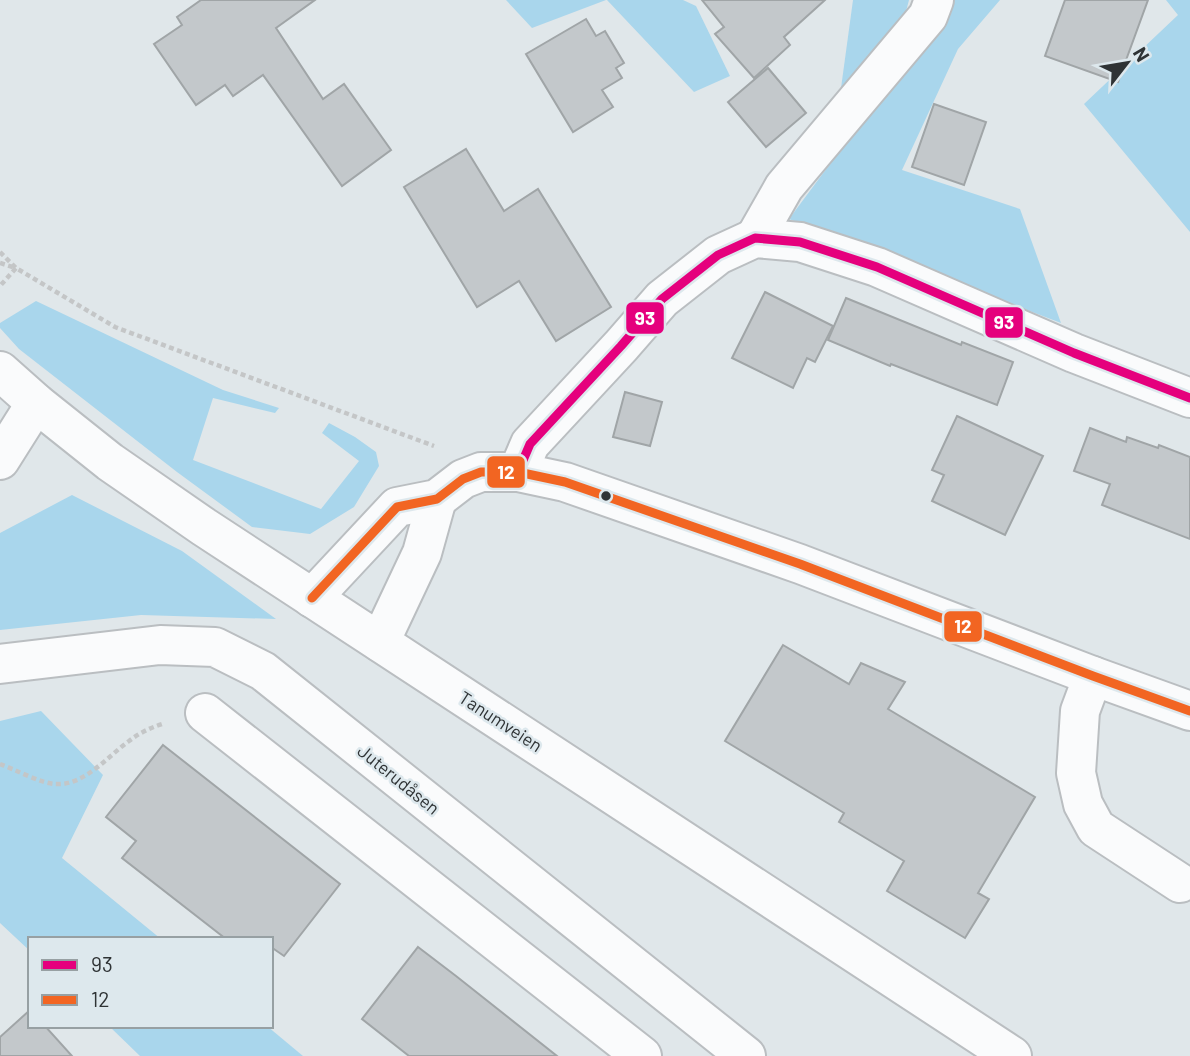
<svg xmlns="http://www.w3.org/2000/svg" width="1190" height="1056" viewBox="0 0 1190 1056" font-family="Barlow,sans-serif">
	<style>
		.green { fill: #a9d6ec }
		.building { fill: #c3c8cb; stroke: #a0a5a7; stroke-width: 2 }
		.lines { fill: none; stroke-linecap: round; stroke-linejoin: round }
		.minor-casing { stroke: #babec1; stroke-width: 42 }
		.major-casing { stroke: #babec1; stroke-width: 42 }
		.path { stroke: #c4c6c7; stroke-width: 4.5; stroke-dasharray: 5 3.5; stroke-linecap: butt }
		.minor { stroke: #fafbfc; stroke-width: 38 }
		.major { stroke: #fafbfc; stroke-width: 38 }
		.bus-1-casing { stroke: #dde8ed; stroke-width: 14 }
		.bus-2-casing { stroke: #dde8ed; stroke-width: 14 }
		.bus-1 { stroke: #e5007d; stroke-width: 9 }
		.bus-2 { stroke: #f26522; stroke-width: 9 }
		.bus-dot { fill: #2f3335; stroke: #dde8ed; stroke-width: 2.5 }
		.labels { text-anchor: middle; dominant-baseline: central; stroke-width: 5; stroke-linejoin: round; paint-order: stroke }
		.street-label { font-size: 18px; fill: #2f3335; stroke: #dde8ed }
		.line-badge { stroke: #dde8ed; stroke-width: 2.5 }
		.badge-label { font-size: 19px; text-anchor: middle; font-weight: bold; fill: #fff }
	</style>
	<rect width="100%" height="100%" fill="#e0e7ea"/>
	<g class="green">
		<path d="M 506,0 L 606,0 L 532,28 Z"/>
		<path d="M 607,0 L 683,0 L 696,6 L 730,76 L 694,92 Z"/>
		<path d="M 853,0 L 909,0 L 903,23 L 841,88 Z"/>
		<path d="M 952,0 L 1000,0 L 958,49 L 902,170 L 1020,209 L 1061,323 L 789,219 Z"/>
		<path d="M 1166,0 L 1190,0 L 1190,232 L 1084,104 L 1178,15 Z"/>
		<path d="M 36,301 L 223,390 L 279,408 L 275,413 L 213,398 L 193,460 L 321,509 L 359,461 L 322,433 L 329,423 L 355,437 L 376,452 L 379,466 L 354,507 L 310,534 L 252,527 L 177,472 L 19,349 L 0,328 L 0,323 Z"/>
		<path d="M 72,495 L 182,551 L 276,619 L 141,615 L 0,630 L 0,533 Z"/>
		<path d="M 41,711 L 103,775 L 62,858 L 161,939 L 30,939 L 30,951 L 0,923 L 0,721 Z"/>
		<path d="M 109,1026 L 267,1026 L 303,1056 L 140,1056 Z"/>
	</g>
	<g class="building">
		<path d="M 201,0 L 315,0 L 276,28 L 323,99 L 344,84 L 391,150 L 342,186 L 263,75 L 233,96 L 225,85 L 196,105 L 154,44 L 182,25 L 177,17 Z"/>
		<path d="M 702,0 L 825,0 L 784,37 L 790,45 L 754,78 L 715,34 L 724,27 Z"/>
		<path d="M 1065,0 L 1148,0 L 1118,82 L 1045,56 Z"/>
		<path d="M 586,19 L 596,36 L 605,31 L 624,63 L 616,68 L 622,78 L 602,90 L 613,107 L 573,132 L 526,54 Z"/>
		<path d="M 768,68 L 806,113 L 766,147 L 728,102 Z"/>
		<path d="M 934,104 L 986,122 L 964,185 L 912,167 Z"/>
		<path d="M 466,149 L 504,211 L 538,189 L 611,307 L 556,341 L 519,281 L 477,307 L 404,187 Z"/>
		<path d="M 765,292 L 833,326 L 815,362 L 807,358 L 793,388 L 732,358 Z"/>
		<path d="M 846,298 L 961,345 L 962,342 L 1013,362 L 997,405 L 891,364 L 890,366 L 828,340 Z"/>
		<path d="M 625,392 L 662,402 L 650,446 L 613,437 Z"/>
		<path d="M 957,416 L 1043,456 L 1005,535 L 932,501 L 944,475 L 932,470 Z"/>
		<path d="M 1090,428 L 1126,442 L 1127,437 L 1158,448 L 1159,445 L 1190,457 L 1190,539 L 1102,505 L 1110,484 L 1074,471 Z"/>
		<path d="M 783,645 L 849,684 L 861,663 L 905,682 L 888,709 L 1035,797 L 978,893 L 989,899 L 965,938 L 887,891 L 904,861 L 839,822 L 844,813 L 725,741 Z"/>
		<path d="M 163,745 L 340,884 L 284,956 L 271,947 L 271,939 L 226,939 L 122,858 L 136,841 L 106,817 Z"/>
		<path d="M 418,947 L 456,976 L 557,1056 L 409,1056 L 362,1019 Z"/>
		<path d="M 30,1010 L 30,1026 L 45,1026 L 72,1056 L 0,1056 L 0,1037 Z"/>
	</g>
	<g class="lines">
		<g class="minor-casing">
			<g id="minor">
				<path d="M 755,238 L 784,187 L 928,16 L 934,0"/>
				<path d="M 0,460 L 36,403"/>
				<path d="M 518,472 L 530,444 L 621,346 L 662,299 L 718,255 L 755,238 L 800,242 L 877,267 L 1074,353 L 1190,398"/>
				<path d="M 312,598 L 397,507 L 437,499 L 463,479 L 481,472 L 518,472 L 565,482 L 800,564 L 1093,676 L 1190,711"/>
				<path d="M 380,642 L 422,553 L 437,499"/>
				<path d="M 0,664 L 160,645 L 215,647 L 263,671 L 746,1056"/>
				<path d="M 1093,676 L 1080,711 L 1076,773 L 1083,804 L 1096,828 L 1180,883"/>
				<path d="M 205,713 L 642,1056"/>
			</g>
		</g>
		<g class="major-casing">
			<path id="major" d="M 0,371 L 36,403 L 110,462 L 204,527 L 1012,1056"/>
		</g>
		<g class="path">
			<path d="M 0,252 L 16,268 L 115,327 L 434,446"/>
			<path d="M 0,263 L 16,268 L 0,286"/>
			<path d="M 0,764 C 14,769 42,784 56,784 C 84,786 108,756 129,741 C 139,733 150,728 162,724"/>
		</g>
		<use href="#minor" class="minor"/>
		<use href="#major" class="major"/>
		<g class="bus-1-casing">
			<path id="bus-1" d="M 518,472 L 530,444 L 621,346 L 662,299 L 718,255 L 755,238 L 800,242 L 877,267 L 1074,353 L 1190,398"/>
		</g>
		<g class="bus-2-casing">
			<path id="bus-2" d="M 312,598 L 397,507 L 437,499 L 463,479 L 481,472 L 518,472 L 565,482 L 800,564 L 1093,676 L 1190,711"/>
		</g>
		<use href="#bus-1" class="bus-1"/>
		<use href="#bus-2" class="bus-2"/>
	</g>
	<circle class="bus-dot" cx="606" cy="496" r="6"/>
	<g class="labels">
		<g class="street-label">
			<text transform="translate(501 721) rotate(33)">Tanumveien</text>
			<text transform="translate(399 779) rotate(39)">Juterudåsen</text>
		</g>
	</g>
	<g class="line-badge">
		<rect x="625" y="301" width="40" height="34" rx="7" fill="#e5007d"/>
		<rect x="984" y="306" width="40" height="33" rx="7" fill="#e5007d"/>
		<rect x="486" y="455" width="40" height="34" rx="7" fill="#f26522"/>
		<rect x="943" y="610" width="40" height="33" rx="7" fill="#f26522"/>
	</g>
	<g class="badge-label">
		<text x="645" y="325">93</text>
		<text x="1004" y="329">93</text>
		<text x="506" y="479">12</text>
		<text x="963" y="633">12</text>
	</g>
	<rect x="28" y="937" width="245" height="91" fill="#dde8ed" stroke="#97a0a3" stroke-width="2"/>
	<rect x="42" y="960" width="35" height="10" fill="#e5007d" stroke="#97a0a3" stroke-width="2"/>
	<text x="91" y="972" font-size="21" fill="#2f3335">93</text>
	<rect x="42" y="995" width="35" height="10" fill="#f26522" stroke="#97a0a3" stroke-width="2"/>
	<text x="91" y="1007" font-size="21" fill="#2f3335">12</text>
	<g transform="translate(1127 63) rotate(59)" stroke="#dde8ed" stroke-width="5" paint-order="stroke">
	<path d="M0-5L12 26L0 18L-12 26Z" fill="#2f3335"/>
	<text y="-10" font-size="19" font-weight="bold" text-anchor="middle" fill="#2f3335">N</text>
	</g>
</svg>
